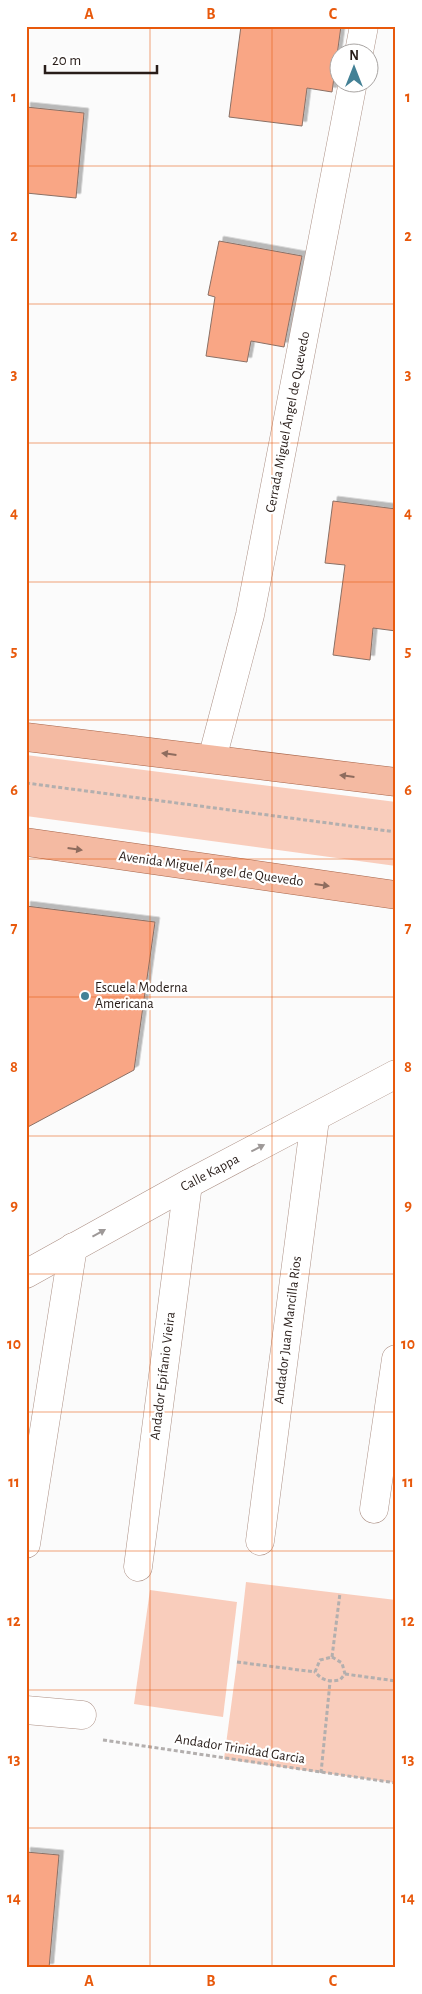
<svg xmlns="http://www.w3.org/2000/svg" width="422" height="1994" viewBox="0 0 422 1994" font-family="'Alegreya Sans',sans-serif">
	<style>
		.green { fill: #f9cdbc }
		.building { fill: #f9a685; stroke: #8a7065; filter: url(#shadow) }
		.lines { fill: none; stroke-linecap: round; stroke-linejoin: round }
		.minor-casing { stroke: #ac9085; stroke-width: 29 }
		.major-casing { stroke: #a7654a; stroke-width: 29 }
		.path { stroke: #b3afae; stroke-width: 3; stroke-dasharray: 4 2.5; stroke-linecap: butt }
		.minor { stroke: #fff; stroke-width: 28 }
		.major { stroke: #f4baa2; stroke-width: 28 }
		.oneway { fill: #8e6c5e }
		.oneway2 { fill: #9e9998 }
		.grid { fill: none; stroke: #e8590c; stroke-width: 1; stroke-opacity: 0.55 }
		.poi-dot { fill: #438196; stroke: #fff; stroke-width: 2 }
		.labels { text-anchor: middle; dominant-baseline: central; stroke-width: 4.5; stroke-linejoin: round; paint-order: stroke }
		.street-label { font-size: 14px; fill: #281d19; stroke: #fff }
		.poi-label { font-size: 14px; fill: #281d19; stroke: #fff; text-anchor: start }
		.neatline { fill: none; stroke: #e8590c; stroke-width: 2 }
		.grid-label { font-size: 16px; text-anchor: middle; font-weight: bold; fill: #e8590c }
	</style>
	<defs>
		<filter id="shadow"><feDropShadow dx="4.5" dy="-4.5" stdDeviation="0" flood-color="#0004"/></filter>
	</defs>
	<rect width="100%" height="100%" fill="#fbfbfb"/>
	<g class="green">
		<path d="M 26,755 L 396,802 L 396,866 L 26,816 Z"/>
		<path d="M 246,1582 L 396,1600 L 396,1783 L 224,1759 L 237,1662 Z"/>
		<path d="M 150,1590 L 237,1602 L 223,1717 L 134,1704 Z"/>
	</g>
	<g class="building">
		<path d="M 241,26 L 341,26 L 332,92 L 307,88 L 302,126 L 229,117 Z"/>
		<path d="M 26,107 L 84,113 L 76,198 L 26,193 Z"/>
		<path d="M 219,241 L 302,256 L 284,347 L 251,341 L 247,362 L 206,356 L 215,297 L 208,295 Z"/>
		<path d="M 333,501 L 396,509 L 396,631 L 373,628 L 370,660 L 333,655 L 345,565 L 325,563 Z"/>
		<path d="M 26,906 L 155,922 L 134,1070 L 26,1128 Z"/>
		<path d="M 26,1852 L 59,1855 L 49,1968 L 26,1968 Z"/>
	</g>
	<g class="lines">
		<g class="minor-casing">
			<g id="minor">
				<path d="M 359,52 L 364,26"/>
				<path d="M 212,759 L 250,615 L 353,82"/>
				<path d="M 26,1274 L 188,1184 L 396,1074"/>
				<path d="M 374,1509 L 396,1359"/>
				<path d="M 260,1541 L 315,1119"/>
				<path d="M 26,1544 L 73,1247"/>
				<path d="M 138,1567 L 188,1184"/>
				<path d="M 26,1710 L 82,1715"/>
			</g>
		</g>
		<g class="major-casing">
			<g id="major">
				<path d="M 26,737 L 396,782"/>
				<path d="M 26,842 L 396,895"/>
			</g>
		</g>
		<g class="path">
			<path d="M 26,783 L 396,832"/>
			<path d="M 332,1657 L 342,1663 L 345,1674 L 340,1680 C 329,1682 323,1681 315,1672 L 320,1660 Z"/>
			<path d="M 332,1657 L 340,1593"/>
			<path d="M 237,1662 L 315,1672"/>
			<path d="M 345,1674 L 396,1681"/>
			<path d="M 103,1740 L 396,1783"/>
			<path d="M 321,1773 L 330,1682"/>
		</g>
		<use href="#minor" class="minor"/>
		<use href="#major" class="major"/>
	</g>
	<defs><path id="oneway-solid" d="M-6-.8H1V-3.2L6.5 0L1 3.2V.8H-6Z" transform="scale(1.25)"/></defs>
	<g class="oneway">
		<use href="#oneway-solid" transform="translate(169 754) rotate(-173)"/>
		<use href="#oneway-solid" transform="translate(347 776) rotate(-173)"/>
		<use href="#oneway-solid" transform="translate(75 849) rotate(8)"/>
		<use href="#oneway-solid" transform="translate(322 885) rotate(8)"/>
	</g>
	<g class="oneway2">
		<use href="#oneway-solid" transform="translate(258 1148) rotate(-27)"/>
		<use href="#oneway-solid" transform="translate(99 1233) rotate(-29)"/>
	</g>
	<path class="grid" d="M 150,26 L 150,1968M 272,26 L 272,1968M 26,166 L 396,166M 26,304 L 396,304M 26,443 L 396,443M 26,582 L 396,582M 26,720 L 396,720M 26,859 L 396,859M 26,997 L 396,997M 26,1136 L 396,1136M 26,1274 L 396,1274M 26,1412 L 396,1412M 26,1551 L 396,1551M 26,1690 L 396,1690M 26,1828 L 396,1828"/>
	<circle class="poi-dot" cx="85" cy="996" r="5"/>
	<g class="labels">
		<g class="street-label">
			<text transform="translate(288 422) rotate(-79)">Cerrada Miguel Ángel de Quevedo</text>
			<text transform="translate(211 869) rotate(8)">Avenida Miguel Ángel de Quevedo</text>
			<text transform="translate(210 1173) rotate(-28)">Calle Kappa</text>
			<text transform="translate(288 1330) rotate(-83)">Andador Juan Mancilla Rios</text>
			<text transform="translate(163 1376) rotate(-83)">Andador Epifanio Vieira</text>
			<text transform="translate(240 1749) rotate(9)">Andador Trinidad Garcia</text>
		</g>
		<g class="poi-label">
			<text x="95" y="988">Escuela Moderna<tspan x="95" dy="16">Americana</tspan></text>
		</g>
	</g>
	<rect width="422" height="1994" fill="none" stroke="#ffffff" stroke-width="55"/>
	<g transform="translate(354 68)"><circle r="24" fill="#ffffff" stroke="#a9a5a3"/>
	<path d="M0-4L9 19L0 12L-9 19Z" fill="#438196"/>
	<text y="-8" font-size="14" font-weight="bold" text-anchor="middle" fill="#281d19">N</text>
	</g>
	<path d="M45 65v8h112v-8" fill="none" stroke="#281d19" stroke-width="2.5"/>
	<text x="52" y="65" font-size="15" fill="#281d19" stroke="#ffffff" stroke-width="4" paint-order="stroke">20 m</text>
	<rect x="28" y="28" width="366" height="1938" class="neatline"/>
	<g class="grid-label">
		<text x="89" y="19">A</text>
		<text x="211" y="19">B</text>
		<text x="333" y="19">C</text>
		<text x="14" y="102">1</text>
		<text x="408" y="102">1</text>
		<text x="14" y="241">2</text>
		<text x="408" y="241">2</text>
		<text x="14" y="379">3</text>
		<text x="408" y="379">3</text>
		<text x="14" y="518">4</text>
		<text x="408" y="518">4</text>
		<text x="14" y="656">5</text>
		<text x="408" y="656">5</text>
		<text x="14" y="795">6</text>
		<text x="408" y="795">6</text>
		<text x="14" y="933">7</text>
		<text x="408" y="933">7</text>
		<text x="14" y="1072">8</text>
		<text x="408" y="1072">8</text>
		<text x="14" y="1210">9</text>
		<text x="408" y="1210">9</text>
		<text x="14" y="1349">10</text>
		<text x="408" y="1349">10</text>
		<text x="14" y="1487">11</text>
		<text x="408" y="1487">11</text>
		<text x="14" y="1626">12</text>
		<text x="408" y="1626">12</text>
		<text x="14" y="1764">13</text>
		<text x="408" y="1764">13</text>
		<text x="14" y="1903">14</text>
		<text x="408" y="1903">14</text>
		<text x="89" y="1986">A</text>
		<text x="211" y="1986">B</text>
		<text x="333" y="1986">C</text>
	</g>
</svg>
